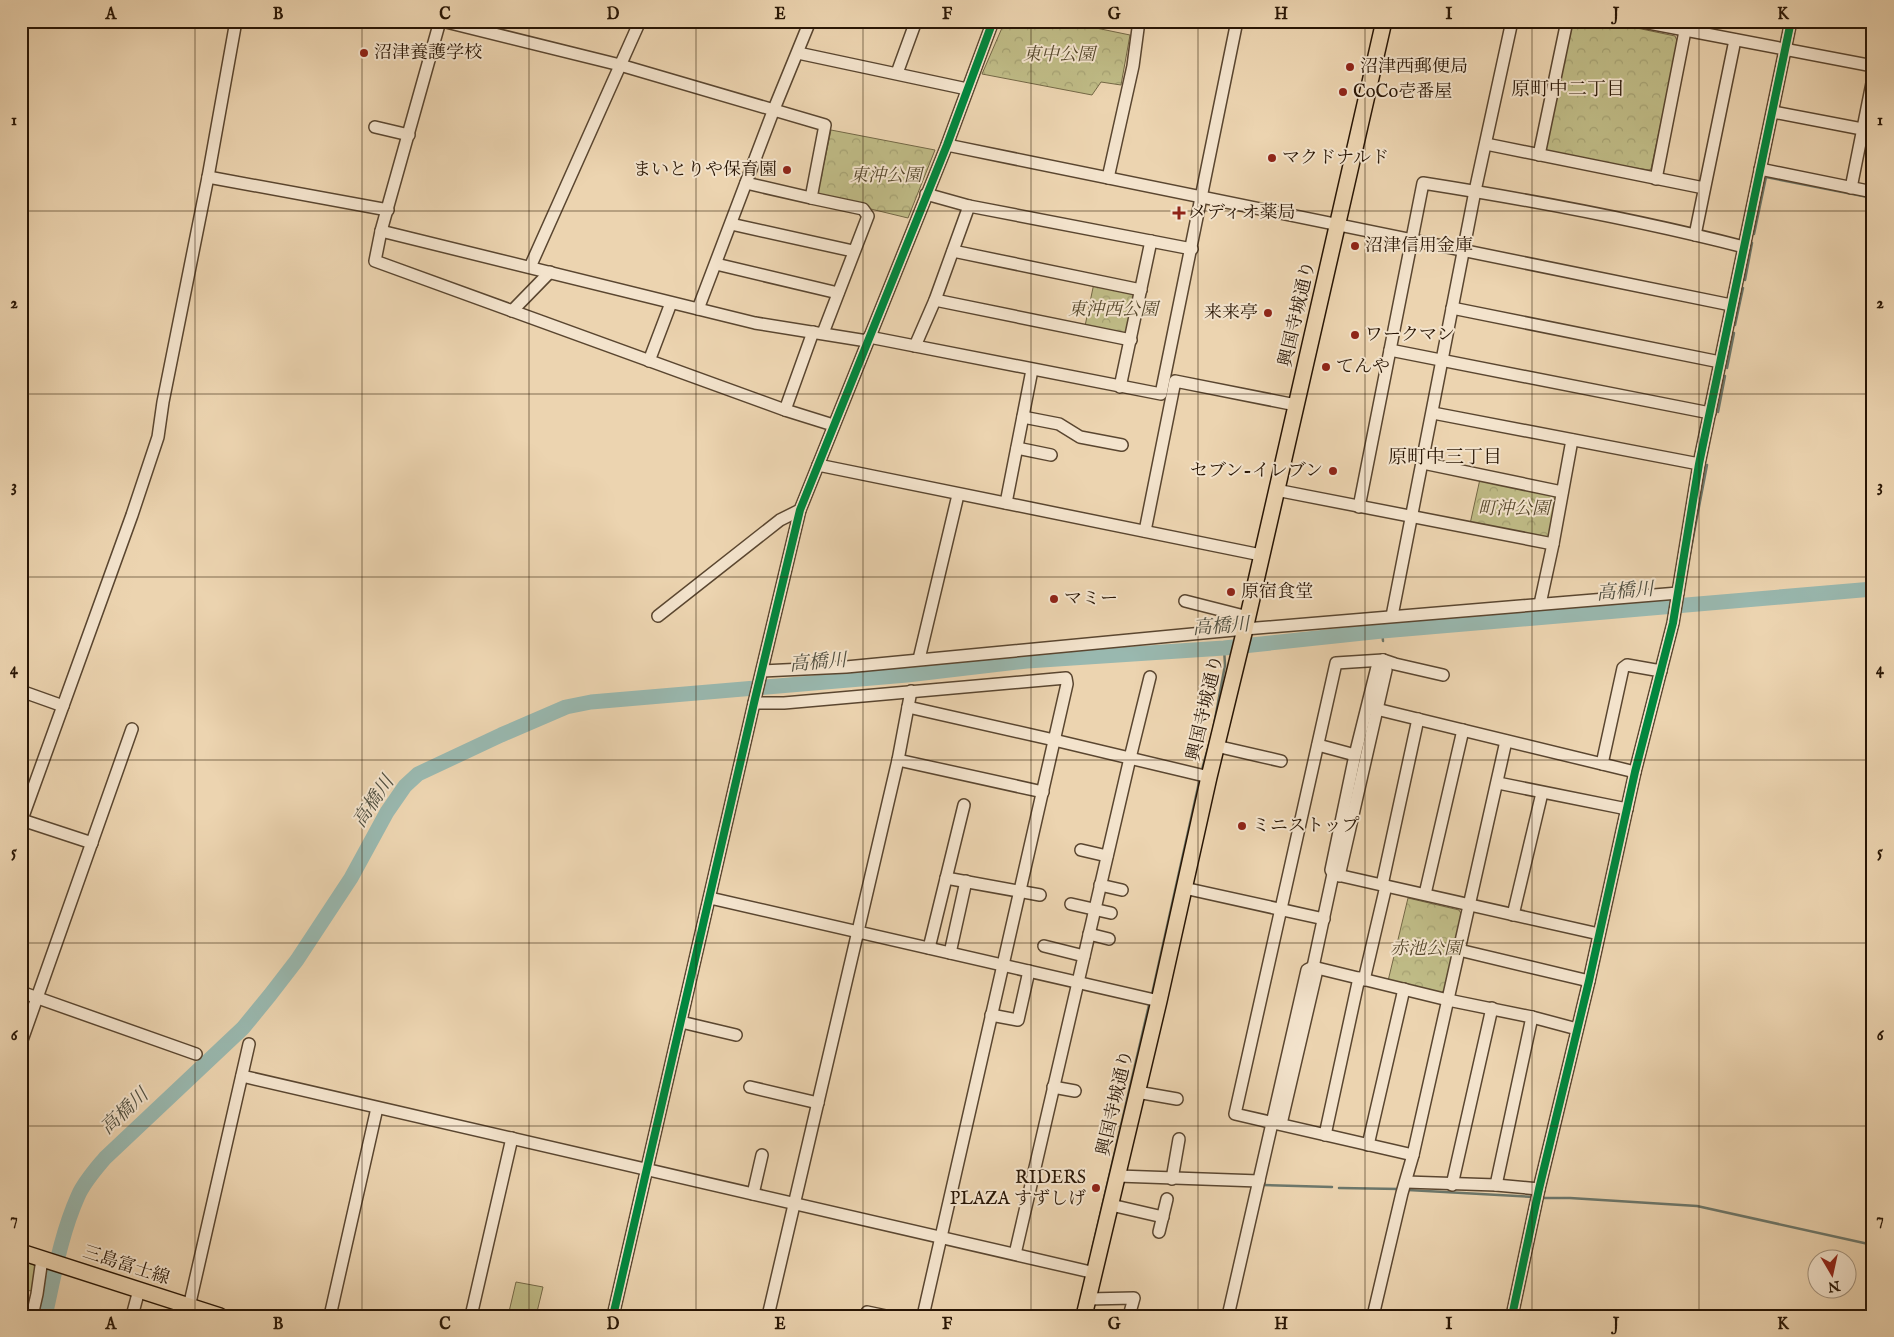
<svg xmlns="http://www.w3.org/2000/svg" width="1894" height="1337" viewBox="0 0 1894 1337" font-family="'IM FELL English','Noto Serif JP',serif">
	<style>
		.green { fill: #bfbb86; stroke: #746846 }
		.park { fill: url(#park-crowns); stroke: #746846 }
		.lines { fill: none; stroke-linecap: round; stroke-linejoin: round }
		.stream { stroke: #6c776b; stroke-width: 2.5 }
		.river { stroke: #99b8af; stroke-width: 15 }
		.minor-casing { stroke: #5a4630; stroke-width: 14 }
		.major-casing { stroke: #291605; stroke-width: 18 }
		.minor { stroke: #f3e3cc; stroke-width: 11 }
		.major { stroke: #ecd4b0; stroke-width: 15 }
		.cycleway-casing { stroke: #f3e3cc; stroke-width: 11 }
		.cycleway { stroke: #00873e; stroke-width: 8 }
		.grid { fill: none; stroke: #291605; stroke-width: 1; stroke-opacity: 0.55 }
		.poi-dot { fill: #8f2418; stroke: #f3e3cc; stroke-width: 2 }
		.labels { text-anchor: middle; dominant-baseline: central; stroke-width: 4; stroke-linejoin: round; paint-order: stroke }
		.poi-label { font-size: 18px; fill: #291605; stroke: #f3e3cc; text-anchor: start }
		.park-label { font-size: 18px; font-style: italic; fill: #56482c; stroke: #f3e3cc }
		.street-label { font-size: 18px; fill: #291605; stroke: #f3e3cc }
		.neighbourhood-label { font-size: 19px; fill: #291605; stroke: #f3e3cc }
		.water-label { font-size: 19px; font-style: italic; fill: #504f40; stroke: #f3e3cc }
		.neatline { fill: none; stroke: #291605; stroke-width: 2 }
		.grid-label { font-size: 16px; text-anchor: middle; font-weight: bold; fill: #291605 }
	</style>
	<defs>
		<pattern id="park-crowns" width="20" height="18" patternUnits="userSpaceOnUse" patternTransform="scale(1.25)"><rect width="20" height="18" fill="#bfbb86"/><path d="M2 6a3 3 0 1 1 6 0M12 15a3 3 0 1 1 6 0" fill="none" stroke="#a4a072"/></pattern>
	</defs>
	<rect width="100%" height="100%" fill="#ecd4b0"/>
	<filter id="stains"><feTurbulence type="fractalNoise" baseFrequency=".004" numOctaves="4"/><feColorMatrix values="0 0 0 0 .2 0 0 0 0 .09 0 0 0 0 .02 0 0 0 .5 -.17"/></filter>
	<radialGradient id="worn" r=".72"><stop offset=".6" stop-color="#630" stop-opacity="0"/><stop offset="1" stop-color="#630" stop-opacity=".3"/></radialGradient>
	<g class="green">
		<path d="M 21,1260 L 36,1266 L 34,1291 L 21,1290 Z"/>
		<path d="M 516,1282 L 543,1287 L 536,1316 L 508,1316 Z"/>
	</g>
	<g class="park">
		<path d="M 1005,21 L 1062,21 L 1130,35 L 1121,85 L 1101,82 L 1092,95 L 982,74 Z"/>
		<path d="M 1573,21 L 1603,21 L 1675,36 L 1678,43 L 1651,169 L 1649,170 L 1548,154 L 1546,148 Z"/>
		<path d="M 831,130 L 935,150 L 908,218 L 817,196 Z"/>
		<path d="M 1094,283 L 1136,291 L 1126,334 L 1085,326 Z"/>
		<path d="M 1480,479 L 1558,495 L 1549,540 L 1470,524 Z"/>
		<path d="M 1408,898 L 1459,910 L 1463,917 L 1446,989 L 1441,993 L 1388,981 Z"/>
	</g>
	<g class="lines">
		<g class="stream">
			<path d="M 1754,234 L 1766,177 L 1873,198"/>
			<path d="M 1745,280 L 1752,243"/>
			<path d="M 1735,325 L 1743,288"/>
			<path d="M 1727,368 L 1734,333"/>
			<path d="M 1718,412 L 1725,376"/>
			<path d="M 1687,569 L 1707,465"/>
			<path d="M 1382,631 L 1383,641"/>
			<path d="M 1201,773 L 1213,730 L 1225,665 L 1224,648"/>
			<path d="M 1152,994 L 1200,778"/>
			<path d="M 1262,1185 L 1332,1187"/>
			<path d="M 1339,1188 L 1400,1189"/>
			<path d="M 1408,1190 L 1534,1197"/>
			<path d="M 1540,1198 L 1570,1198 L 1697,1206 L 1873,1245"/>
			<path d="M 1092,1250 L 1149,1005"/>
		</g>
		<path class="river" d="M 45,1316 C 54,1276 61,1234 78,1196 C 84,1182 95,1170 105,1158 L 243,1028 L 270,995 L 297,960 L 351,878 L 387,812 L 405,786 L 418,774 L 501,735 L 566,707 L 591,702 L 907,675 L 1027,661 L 1224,648 L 1382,631 L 1873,589"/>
		<g class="minor-casing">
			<g id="minor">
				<path d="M 440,21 L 381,231 L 375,261 L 785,410 L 833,425"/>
				<path d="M 442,21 L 620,65 L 825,125 L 811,198 L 863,209 L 868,216 L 823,333"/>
				<path d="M 1638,21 L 1873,66"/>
				<path d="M 798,53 L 967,89"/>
				<path d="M 897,73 L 916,21"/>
				<path d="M 1773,112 L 1862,129"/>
				<path d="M 375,127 L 409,135"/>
				<path d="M 1486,144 L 1704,188"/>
				<path d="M 947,145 L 1731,305"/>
				<path d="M 1539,155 L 1567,21"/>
				<path d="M 1760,169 L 1873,192"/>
				<path d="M 208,177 L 388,210"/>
				<path d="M 1108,178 L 1133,66 L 1139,21"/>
				<path d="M 1656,179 L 1685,31"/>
				<path d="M 746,183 L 811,198"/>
				<path d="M 1851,188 L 1873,78"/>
				<path d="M 926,194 L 969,206"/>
				<path d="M 731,224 L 853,251"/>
				<path d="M 381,231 L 755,323 L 867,341"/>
				<path d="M 1695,235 L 1735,40"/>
				<path d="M 953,251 L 1141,290"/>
				<path d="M 716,264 L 838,293"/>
				<path d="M 530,267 L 640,21"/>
				<path d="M 935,300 L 1131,340"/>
				<path d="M 1452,308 L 1720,362"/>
				<path d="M 698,309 L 774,109 L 810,21"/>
				<path d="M 512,311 L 550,272"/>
				<path d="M 869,337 L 1161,394 L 1237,21"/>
				<path d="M 915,346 L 935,300 L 969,206 L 1192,249"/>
				<path d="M 1390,350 L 1710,413"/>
				<path d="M 649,361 L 671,303"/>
				<path d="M 1120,387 L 1151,241"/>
				<path d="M 785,410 L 813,332"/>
				<path d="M 1433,413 L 1699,464"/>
				<path d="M 1023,417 L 1059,424 L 1080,437 L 1122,445"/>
				<path d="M 1017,448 L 1051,455"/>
				<path d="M 1423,463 L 1562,492"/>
				<path d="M 818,465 L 1261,555"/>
				<path d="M 1276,490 L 1553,544"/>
				<path d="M 1006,503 L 1032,370"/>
				<path d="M 1359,507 L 1423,183 C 1531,200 1639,220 1744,247"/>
				<path d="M 1145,531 L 1175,381 L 1296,405"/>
				<path d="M 1185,601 L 1248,617"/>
				<path d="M 1540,604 L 1553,544 L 1572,440"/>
				<path d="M 658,616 L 780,520 L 800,510"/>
				<path d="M 1392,616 L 1475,191 L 1512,21"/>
				<path d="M 919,659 L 958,495"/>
				<path d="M 762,671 L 846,667 L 1245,629 L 1678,593"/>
				<path d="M 21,691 L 63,706"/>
				<path d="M 754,703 L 784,703 L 1066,678 L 1067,684 L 923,1316"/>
				<path d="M 908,707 L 1054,740 L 1209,777"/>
				<path d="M 1368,707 L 1635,772"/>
				<path d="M 1318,745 L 1355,755"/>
				<path d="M 1216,746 L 1281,761"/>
				<path d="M 898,760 L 1043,792"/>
				<path d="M 1602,764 L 1623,668 L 1627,665 L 1661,671"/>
				<path d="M 1498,783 L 1627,809"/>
				<path d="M 22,820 L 92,843"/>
				<path d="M 21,822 L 132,515 L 158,437 L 163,402 L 208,177 L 236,21"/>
				<path d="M 1081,850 L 1107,856"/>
				<path d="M 1333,874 L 1599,934"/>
				<path d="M 1339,876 L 1386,670 L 1383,660"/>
				<path d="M 946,878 L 1040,895"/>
				<path d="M 1100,885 L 1122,890"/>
				<path d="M 1382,885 L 1418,719"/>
				<path d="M 1184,888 L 1324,919"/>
				<path d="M 1425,894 L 1463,730"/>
				<path d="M 710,898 L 1159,1001"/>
				<path d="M 1071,904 L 1111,913"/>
				<path d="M 1513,915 L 1542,793"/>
				<path d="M 1089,934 L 1109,939"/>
				<path d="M 1044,946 L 1084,956"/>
				<path d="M 929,948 L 964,805"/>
				<path d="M 1459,950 L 1589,981"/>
				<path d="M 950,953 L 966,881"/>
				<path d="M 1313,967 L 1448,1000 L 1532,1017 L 1577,1029"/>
				<path d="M 1364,980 L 1386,886"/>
				<path d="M 21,992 L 196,1054"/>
				<path d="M 991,1015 L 1018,1020 L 1029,971"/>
				<path d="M 681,1022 L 736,1035"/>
				<path d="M 21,1043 L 132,729"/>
				<path d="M 242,1076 L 1095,1273"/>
				<path d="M 750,1087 L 818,1103"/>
				<path d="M 1053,1087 L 1075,1091"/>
				<path d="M 1137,1092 L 1177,1099"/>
				<path d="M 1281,1124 L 1316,974 L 1313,967 L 1333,874 L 1331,870 L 1355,755 L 1377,667 L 1383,660"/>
				<path d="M 1325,1135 L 1359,978"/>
				<path d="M 1368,1145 L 1404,989"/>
				<path d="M 1413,1155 L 1235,1114 L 1336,663 L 1383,660 L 1395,664 L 1443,675"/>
				<path d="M 1118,1176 L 1259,1181"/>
				<path d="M 1172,1179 L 1179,1139"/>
				<path d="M 1406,1182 L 1496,1185 L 1539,1189"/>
				<path d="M 1452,1185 L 1492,1008"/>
				<path d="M 1496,1185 L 1532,1017"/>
				<path d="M 753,1194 L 762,1155"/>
				<path d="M 1111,1205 L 1163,1217"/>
				<path d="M 1159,1232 L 1167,1199"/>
				<path d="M 1015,1254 L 1130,758 L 1150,677"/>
				<path d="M 1088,1299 L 1134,1298 L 1129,1316"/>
				<path d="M 189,1307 L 249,1044"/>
				<path d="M 867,1312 L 886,1316"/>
				<path d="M 32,1316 L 37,1294 L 42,1259"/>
				<path d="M 132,1316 L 139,1290"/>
				<path d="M 330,1316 L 377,1108"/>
				<path d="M 471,1316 L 512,1138"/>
				<path d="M 613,1316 L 754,703 L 800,510 L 947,145 L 993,21"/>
				<path d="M 768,1316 L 898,760 L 911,691"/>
				<path d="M 1228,1316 L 1307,970 L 1313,967"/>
				<path d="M 1373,1316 L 1402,1193 L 1413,1155 L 1506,741"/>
				<path d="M 1512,1316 L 1539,1189 L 1589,981 L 1635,772 L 1673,623 L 1699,464 L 1791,21"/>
			</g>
		</g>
		<g class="major-casing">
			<g id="major">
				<path d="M 21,1252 L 220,1316"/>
				<path d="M 1084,1316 L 1159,1001 L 1209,777 L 1245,629 L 1384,21"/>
			</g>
		</g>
		<use href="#minor" class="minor"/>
		<use href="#major" class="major"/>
		<g class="cycleway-casing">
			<g id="cycleway">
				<path d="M 613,1316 L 754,703 L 800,510 L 947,145 L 993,21"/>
				<path d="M 1512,1316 L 1539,1189 L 1589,981 L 1635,772 L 1673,623 L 1699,464 L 1791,21"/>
			</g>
		</g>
		<use href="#cycleway" class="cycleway"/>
	</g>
	<path class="grid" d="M 195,21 L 195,1316M 362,21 L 362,1316M 529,21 L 529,1316M 696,21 L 696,1316M 863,21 L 863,1316M 1031,21 L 1031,1316M 1198,21 L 1198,1316M 1365,21 L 1365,1316M 1532,21 L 1532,1316M 1699,21 L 1699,1316M 21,211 L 1873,211M 21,394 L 1873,394M 21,577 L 1873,577M 21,760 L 1873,760M 21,943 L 1873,943M 21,1126 L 1873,1126"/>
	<g class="poi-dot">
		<circle cx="364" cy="53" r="5"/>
		<circle cx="1350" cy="67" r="5"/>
		<circle cx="1343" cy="92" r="5"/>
		<circle cx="1272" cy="158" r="5"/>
		<circle cx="787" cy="170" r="5"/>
		<path d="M1176.5 205.5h5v5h5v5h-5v5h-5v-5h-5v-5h5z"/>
		<circle cx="1355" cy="246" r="5"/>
		<circle cx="1268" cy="313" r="5"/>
		<circle cx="1355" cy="335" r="5"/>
		<circle cx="1326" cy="367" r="5"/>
		<circle cx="1333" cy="471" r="5"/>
		<circle cx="1231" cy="592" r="5"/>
		<circle cx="1054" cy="599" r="5"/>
		<circle cx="1242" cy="826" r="5"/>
		<circle cx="1096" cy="1188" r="5"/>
	</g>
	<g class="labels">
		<g class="poi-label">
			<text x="374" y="53">沼津養護学校</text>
			<text x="1360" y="67">沼津西郵便局</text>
			<text x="1353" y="92">CoCo壱番屋</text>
			<text x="1282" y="158">マクドナルド</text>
			<text x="777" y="170" text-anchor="end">まいとりや保育園</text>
			<text x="1189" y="213">メディオ薬局</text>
			<text x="1365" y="246">沼津信用金庫</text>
			<text x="1258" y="313" text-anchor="end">来来亭</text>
			<text x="1365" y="335">ワークマン</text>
			<text x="1336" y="367">てんや</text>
			<text x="1323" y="471" text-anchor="end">セブン-イレブン</text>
			<text x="1241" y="592">原宿食堂</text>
			<text x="1064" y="599">マミー</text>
			<text x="1252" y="826">ミニストップ</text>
			<text x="1086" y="1178" text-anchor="end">RIDERS<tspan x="1086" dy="21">PLAZA すずしげ</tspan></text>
		</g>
		<g class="park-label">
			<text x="1059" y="55">東中公園</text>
			<text x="886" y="176">東沖公園</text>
			<text x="1113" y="310">東沖西公園</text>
			<text x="1514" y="509">町沖公園</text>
			<text x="1426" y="949">赤池公園</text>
		</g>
		<g class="street-label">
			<text transform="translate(1298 314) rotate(-77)">興国寺城通り</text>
			<text transform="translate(1206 708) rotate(-77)">興国寺城通り</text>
			<text transform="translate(1116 1103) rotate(-77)">興国寺城通り</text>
			<text transform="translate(126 1266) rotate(18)">三島富士線</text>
		</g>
		<g class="neighbourhood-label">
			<text x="1568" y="90">原町中二丁目</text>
			<text x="1445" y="458">原町中三丁目</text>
		</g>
		<g class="water-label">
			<text transform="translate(1625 592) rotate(-5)">高橋川</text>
			<text transform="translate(1221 627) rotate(-4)">高橋川</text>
			<text transform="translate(818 663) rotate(-5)">高橋川</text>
			<text transform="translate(374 802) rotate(-56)">高橋川</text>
			<text transform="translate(125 1112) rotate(-43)">高橋川</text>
		</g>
	</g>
	<rect width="1894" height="1337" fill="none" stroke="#ecd4b0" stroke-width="55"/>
	<g transform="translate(1832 1274) rotate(171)"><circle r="24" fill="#f3e3cc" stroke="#a2917c"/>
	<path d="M0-4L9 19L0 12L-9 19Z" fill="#8f2418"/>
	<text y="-8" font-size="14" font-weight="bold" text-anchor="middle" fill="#291605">N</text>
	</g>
	<rect x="28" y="28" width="1838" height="1282" class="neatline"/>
	<g class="grid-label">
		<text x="111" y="19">A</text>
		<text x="278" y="19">B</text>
		<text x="445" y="19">C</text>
		<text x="613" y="19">D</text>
		<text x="780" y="19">E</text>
		<text x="947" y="19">F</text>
		<text x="1114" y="19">G</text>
		<text x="1281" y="19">H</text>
		<text x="1449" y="19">I</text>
		<text x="1616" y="19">J</text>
		<text x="1783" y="19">K</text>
		<text x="14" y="125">1</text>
		<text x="1880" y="125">1</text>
		<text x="14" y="308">2</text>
		<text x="1880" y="308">2</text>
		<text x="14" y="491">3</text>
		<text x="1880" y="491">3</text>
		<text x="14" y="674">4</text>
		<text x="1880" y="674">4</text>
		<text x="14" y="857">5</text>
		<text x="1880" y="857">5</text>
		<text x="14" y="1040">6</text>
		<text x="1880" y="1040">6</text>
		<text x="14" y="1224">7</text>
		<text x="1880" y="1224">7</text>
		<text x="111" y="1329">A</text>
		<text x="278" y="1329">B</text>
		<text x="445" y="1329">C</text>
		<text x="613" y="1329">D</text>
		<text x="780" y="1329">E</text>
		<text x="947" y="1329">F</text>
		<text x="1114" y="1329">G</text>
		<text x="1281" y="1329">H</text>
		<text x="1449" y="1329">I</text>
		<text x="1616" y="1329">J</text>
		<text x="1783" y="1329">K</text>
	</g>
	<rect width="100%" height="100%" filter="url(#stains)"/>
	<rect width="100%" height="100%" fill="url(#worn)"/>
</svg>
